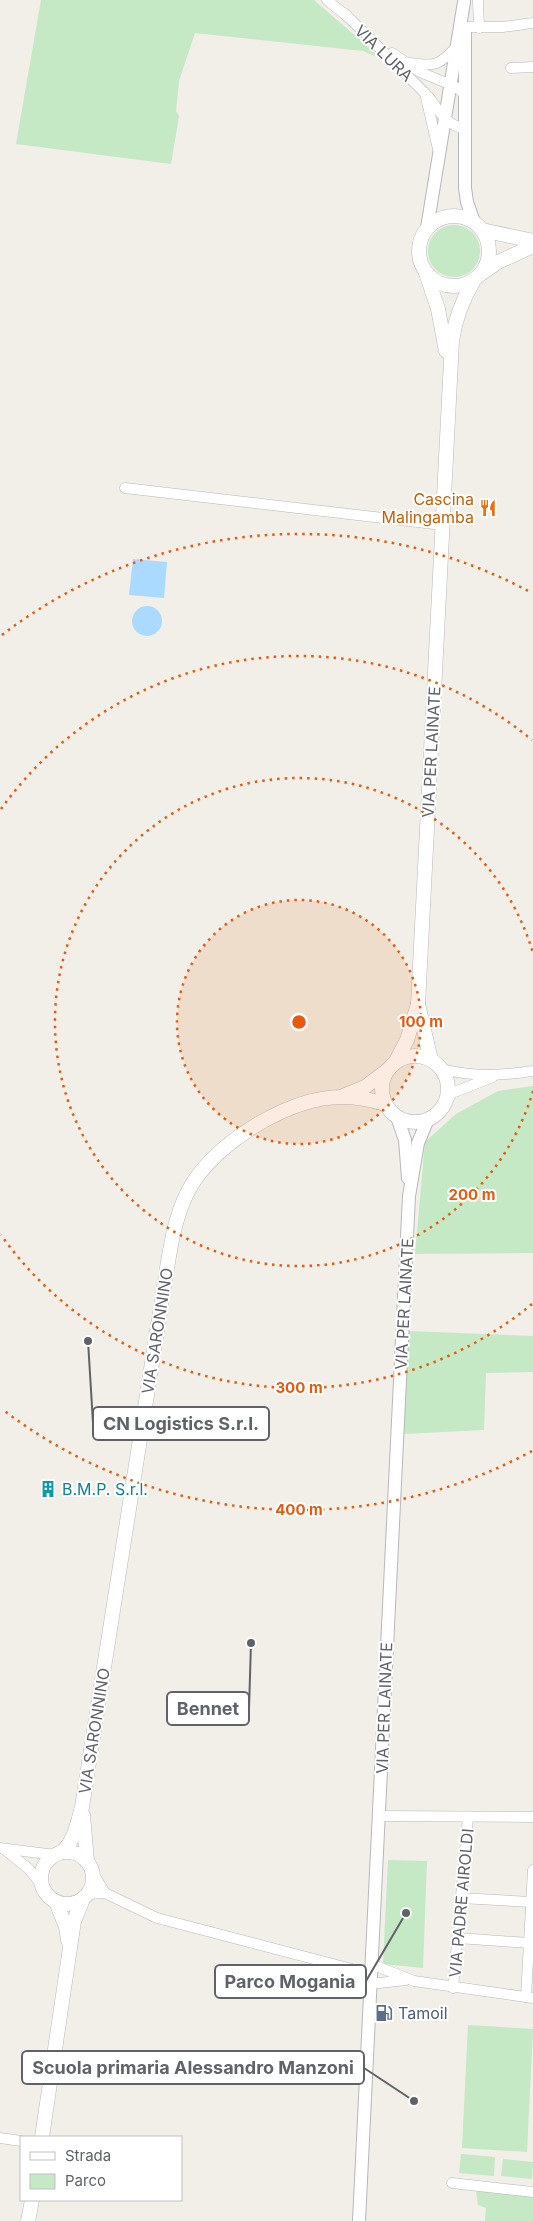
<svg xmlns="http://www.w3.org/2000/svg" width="533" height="2221" viewBox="0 0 533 2221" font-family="Inter,sans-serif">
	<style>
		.green { fill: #c5e8c5 }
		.water { fill: #aadaff }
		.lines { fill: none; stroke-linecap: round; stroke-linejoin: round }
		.minor-casing { stroke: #b5b8bc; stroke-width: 11 }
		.tertiary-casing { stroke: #b5b8bc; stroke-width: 14 }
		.secondary-casing { stroke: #b6babf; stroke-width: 15 }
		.minor { stroke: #fff; stroke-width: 10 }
		.tertiary { stroke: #fff; stroke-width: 12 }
		.secondary { stroke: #fff; stroke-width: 14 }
		.ring { fill: none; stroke: #e8590c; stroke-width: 2.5; stroke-dasharray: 2.5 5 }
		.labels { text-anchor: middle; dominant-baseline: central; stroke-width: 4; stroke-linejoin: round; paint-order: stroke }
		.street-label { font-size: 16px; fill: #5f6368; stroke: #fff }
		.food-label { font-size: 16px; fill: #c56008; stroke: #fff; text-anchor: end }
		.culture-label { font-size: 16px; fill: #0d838f; stroke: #fff; text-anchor: start }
		.service-label { font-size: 16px; fill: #4e5e75; stroke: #fff; text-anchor: start }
		.centre { fill: #e8590c; stroke: #fff; stroke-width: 2.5 }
		.ring-label { font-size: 15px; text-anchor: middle; font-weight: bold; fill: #e8590c; stroke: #fff; stroke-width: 4; stroke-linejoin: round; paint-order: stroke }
		.leader { fill: none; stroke: #5f6368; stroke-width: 2 }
		.callout-dot { fill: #5f6368; stroke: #fff; stroke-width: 2 }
		.callout { fill: #fff; stroke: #5f6368; stroke-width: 2 }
		.callout-label { font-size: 18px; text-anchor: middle; font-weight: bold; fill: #5f6368 }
	</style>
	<rect width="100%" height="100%" fill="#f1efe8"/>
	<g class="green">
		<path d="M 41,0 L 314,0 L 382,59 L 363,51 L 195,33 L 179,81 L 176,111 L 179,116 L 171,164 L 16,144 Z"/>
		<circle cx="454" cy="251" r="26"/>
		<path d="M 533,1086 L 533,1253 L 415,1254 L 425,1142 L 456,1114 L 498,1091 Z"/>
		<path d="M 408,1331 L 533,1336 L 533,1372 L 486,1373 L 484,1430 L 403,1434 Z"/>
		<path d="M 388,1860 L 427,1861 L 423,1968 L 383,1964 Z"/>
		<path d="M 468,2025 L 533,2029 L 527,2152 L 462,2148 Z"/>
		<path d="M 461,2154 L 495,2157 L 494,2176 L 459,2173 Z"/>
		<path d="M 503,2159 L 533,2162 L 532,2179 L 501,2176 Z"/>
		<path d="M 476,2191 L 533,2196 L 533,2221 L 485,2221 L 486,2208 L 478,2205 Z"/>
	</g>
	<g class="water">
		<path d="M 133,559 L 167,562 L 164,598 L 129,595 Z"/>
		<circle cx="147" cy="621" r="15"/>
	</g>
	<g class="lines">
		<g class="minor-casing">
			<g id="minor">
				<path d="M 327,0 L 348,17"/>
				<path d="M 478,0 L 479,28"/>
				<path d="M 344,13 L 425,93 L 438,149"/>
				<path d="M 465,27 L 503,27 L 533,23"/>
				<path d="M 392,53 L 420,72 L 456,87 L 466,95"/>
				<path d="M 410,63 C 435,67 440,65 457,46"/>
				<path d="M 511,68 L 533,67"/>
				<path d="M 429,97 C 438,110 448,128 466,128"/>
				<path d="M 125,488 L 443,525"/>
				<path d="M 441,1069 C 476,1077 498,1076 533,1071"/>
				<path d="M 442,1108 L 452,1093 L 493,1077"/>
				<path d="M 379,1816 L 533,1817"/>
				<path d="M 0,1848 L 55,1855"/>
				<path d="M 4,1849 L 29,1869 L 42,1886"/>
				<path d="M 93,1873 L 105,1893"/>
				<path d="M 88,1894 L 105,1893 L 157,1918 L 352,1969"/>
				<path d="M 461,1898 L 531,1902"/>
				<path d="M 458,1938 L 529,1943"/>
				<path d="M 371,1964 L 414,1981 L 533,1998"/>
				<path d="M 370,1984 L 406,1980"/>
				<path d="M 453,1988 L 468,1817"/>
				<path d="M 526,1997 L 533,1870"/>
				<path d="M 0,2138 L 21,2141"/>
				<path d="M 452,2183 L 533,2192"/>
			</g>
		</g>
		<g class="tertiary-casing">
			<g id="tertiary">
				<path d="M 465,29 L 465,188 L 467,202 L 474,222"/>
				<path d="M 427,228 L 464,2"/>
				<path d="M 397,1117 L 405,1140 L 408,1178"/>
				<path d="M 359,2221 L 409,1196 L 418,1143 L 428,1119"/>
			</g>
		</g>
		<g class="secondary-casing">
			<g id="secondary">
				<circle cx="454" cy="251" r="35"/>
				<path d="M 482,230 L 533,241"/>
				<path d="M 426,273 L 438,309 L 446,351"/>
				<path d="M 482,273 L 498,262 L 533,246"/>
				<path d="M 418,1004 L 431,1060"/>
				<circle cx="415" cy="1089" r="33"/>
				<path d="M 395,1063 L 407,1040 L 418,1004 L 452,341 C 455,319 462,301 473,282"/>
				<path d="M 343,1096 L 365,1087 L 389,1069"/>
				<path d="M 83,1815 L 87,1861"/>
				<circle cx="67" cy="1878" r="26"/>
				<path d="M 62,1852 C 75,1840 77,1824 82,1807 L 167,1268 C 172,1238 177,1207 194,1181 C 222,1139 292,1096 344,1097 C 358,1097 372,1100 385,1104"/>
				<path d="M 56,1902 L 66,1927 L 68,1940"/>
				<path d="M 42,2137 L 74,1921 L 83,1899"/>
				<path d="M 28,2221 L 32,2200"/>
			</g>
		</g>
		<use href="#minor" class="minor"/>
		<use href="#tertiary" class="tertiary"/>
		<use href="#secondary" class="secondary"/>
	</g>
	<circle cx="299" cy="1022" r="122" fill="#e8590c" fill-opacity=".12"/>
	<g class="ring">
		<circle cx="299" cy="1022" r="122"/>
		<path d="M533 1091A244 244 0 1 1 533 953"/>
		<path d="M532 1304A366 366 0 0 1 1 1235M1 809A366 366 0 0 1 532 740"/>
		<path d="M532 1451A488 488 0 0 1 2 1409M2 635A488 488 0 0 1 532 593"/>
	</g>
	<defs>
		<g id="restaurant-bare" transform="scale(1.35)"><path d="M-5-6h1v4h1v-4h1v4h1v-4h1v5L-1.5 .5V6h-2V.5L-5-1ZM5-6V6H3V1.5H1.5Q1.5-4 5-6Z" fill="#e8710a" stroke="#fff" stroke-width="2.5" paint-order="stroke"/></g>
		<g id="building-bare" transform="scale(1.35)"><path d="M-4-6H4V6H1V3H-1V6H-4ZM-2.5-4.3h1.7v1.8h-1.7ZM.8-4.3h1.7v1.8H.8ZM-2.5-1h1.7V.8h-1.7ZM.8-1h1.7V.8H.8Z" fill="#0f9aa8" stroke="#fff" stroke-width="2.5" paint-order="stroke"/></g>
		<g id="fuel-bare" transform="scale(1.35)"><path d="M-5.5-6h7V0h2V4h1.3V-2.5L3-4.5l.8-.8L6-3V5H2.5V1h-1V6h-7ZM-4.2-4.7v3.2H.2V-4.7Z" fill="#5c6f8a" stroke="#fff" stroke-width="2.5" paint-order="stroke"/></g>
	</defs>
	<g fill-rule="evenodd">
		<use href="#restaurant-bare" x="488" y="508"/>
		<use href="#building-bare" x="48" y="1489"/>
		<use href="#fuel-bare" x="384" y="2013"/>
	</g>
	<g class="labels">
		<g class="street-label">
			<text transform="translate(384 53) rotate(44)">VIA LURA</text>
			<text transform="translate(431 752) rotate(-87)">VIA PER LAINATE</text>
			<text transform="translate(404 1304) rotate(-87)">VIA PER LAINATE</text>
			<text transform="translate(157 1331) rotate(-81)">VIA SARONNINO</text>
			<text transform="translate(384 1708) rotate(-88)">VIA PER LAINATE</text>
			<text transform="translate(94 1731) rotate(-81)">VIA SARONNINO</text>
			<text transform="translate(461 1903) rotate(-85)">VIA PADRE AIROLDI</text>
		</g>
		<g class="food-label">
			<text x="474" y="499">Cascina<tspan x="474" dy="18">Malingamba</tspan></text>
		</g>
		<g class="culture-label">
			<text x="62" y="1489">B.M.P. S.r.l.</text>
		</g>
		<g class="service-label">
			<text x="398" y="2013">Tamoil</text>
		</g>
	</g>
	<circle cx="299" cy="1022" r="8" class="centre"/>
	<g class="ring-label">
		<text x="421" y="1027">100 m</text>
		<text x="472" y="1200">200 m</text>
		<text x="299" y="1393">300 m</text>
		<text x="299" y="1515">400 m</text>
	</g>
	<path class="leader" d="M88 1341L93 1423M251 1643L249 1709M406 1913L366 1981M414 2101L364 2068"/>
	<g class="callout-dot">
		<circle cx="88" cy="1341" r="5"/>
		<circle cx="251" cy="1643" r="5"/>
		<circle cx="406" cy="1913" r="5"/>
		<circle cx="414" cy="2101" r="5"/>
	</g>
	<g class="callout">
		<rect x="93" y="1407" width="176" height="33" rx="5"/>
		<rect x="167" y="1692" width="82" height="33" rx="5"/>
		<rect x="215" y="1965" width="151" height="33" rx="5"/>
		<rect x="22" y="2051" width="342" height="33" rx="5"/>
	</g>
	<g class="callout-label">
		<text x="181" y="1430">CN Logistics S.r.l.</text>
		<text x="208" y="1715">Bennet</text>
		<text x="290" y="1988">Parco Mogania</text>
		<text x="193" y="2074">Scuola primaria Alessandro Manzoni</text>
	</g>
	<rect x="20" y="2136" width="162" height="65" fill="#ffffff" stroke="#bfc1c3"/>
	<rect x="30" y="2152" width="25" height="8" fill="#ffffff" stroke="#bfc1c3"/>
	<text x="65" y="2161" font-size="15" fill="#5f6368">Strada</text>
	<rect x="30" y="2174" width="25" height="15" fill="#c5e8c5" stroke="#bfc1c3"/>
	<text x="65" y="2186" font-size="15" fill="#5f6368">Parco</text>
</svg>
